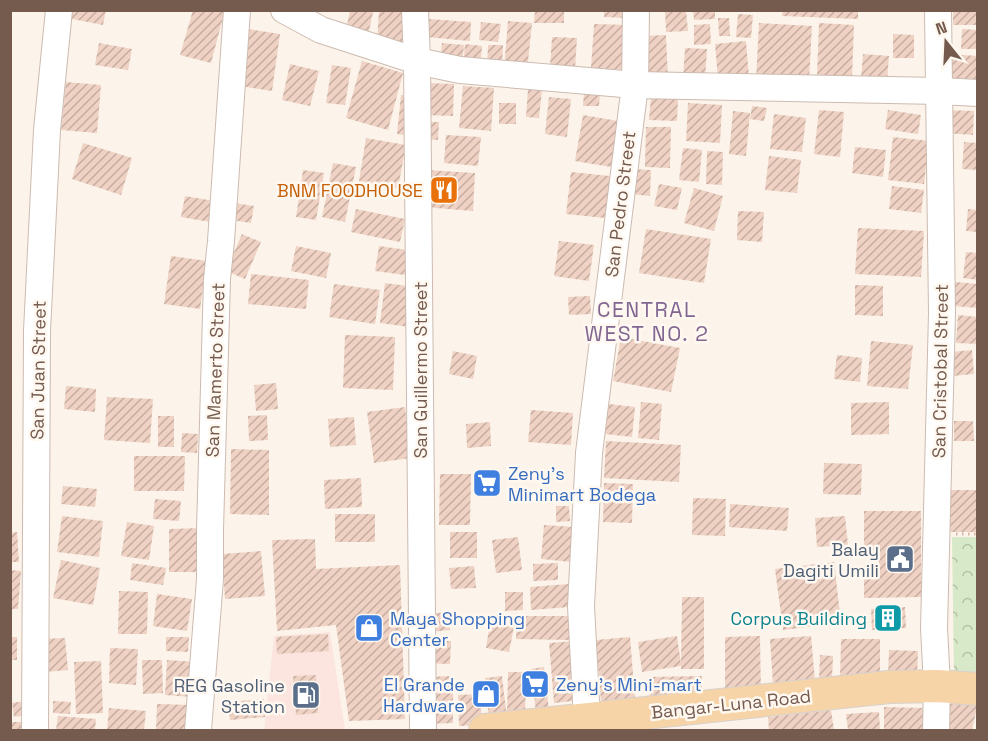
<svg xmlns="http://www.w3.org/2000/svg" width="988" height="741" viewBox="0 0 988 741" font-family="'Space Grotesk',sans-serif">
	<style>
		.commercial { fill: #fbe5de }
		.forest { fill: url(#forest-crowns) }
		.building { fill: url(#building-hatch) }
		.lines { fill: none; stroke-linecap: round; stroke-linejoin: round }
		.minor-casing { stroke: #cdbbb0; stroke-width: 28 }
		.major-casing { stroke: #d8d1cd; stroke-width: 34 }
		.path { stroke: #d5b5a5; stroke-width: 3; stroke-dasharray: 1.5 4.5; stroke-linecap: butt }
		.minor { stroke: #fff; stroke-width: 26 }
		.major { stroke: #f6d4a7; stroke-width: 32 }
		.labels { text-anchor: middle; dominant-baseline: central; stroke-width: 5; stroke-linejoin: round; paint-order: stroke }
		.food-label { font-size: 18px; fill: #c56008; stroke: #fef8f0; text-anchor: end }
		.street-label { font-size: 18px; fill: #755a4e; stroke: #fef8f0 }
		.shop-label { font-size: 18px; fill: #366cbe; stroke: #fef8f0; text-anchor: start }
		.service-label { font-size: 18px; fill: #4e5e75; stroke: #fef8f0; text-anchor: end }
		.culture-label { font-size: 18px; fill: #0d838f; stroke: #fef8f0; text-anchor: end }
		.quarter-label { font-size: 21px; letter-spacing: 1.5px; fill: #806691; stroke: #fef8f0 }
	</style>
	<defs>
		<pattern id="forest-crowns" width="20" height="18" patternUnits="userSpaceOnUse" patternTransform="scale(1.5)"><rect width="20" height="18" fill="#d7e9c8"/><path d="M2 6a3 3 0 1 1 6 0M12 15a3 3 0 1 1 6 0" fill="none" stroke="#b3c0a5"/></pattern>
		<pattern id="building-hatch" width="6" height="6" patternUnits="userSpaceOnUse" patternTransform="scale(1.5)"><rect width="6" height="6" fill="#efd2c3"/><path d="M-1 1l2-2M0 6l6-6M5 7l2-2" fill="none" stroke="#c6ada1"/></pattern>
	</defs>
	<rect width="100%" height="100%" fill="#fcf4ea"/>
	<path class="commercial" d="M 330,632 L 345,730 L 264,730 L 274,636 Z"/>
	<path class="forest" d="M 952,537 L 977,537 L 977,678 L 954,679 Z"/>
	<g class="building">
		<path d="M 63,10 L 106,10 L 103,25 L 62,17 Z"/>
		<path d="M 193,10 L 225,10 L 211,63 L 180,55 Z"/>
		<path d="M 350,10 L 373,12 L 368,36 L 346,31 Z"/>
		<path d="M 379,10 L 412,10 L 411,43 L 377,42 Z"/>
		<path d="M 535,10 L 564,10 L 564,23 L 534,23 Z"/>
		<path d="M 604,10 L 628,10 L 627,18 L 604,17 Z"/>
		<path d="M 693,10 L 715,10 L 715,19 L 694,20 Z"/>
		<path d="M 783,10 L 858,10 L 858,19 L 782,16 Z"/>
		<path d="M 953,10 L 978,10 L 977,25 L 953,25 Z"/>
		<path d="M 686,11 L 688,31 L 666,32 L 665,12 Z"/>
		<path d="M 738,14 L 753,15 L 751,38 L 736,37 Z"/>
		<path d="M 718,18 L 729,18 L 730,36 L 719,36 Z"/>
		<path d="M 429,19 L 471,22 L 470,41 L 427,37 Z"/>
		<path d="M 508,21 L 532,23 L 527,71 L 504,69 Z"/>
		<path d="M 481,22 L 501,24 L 498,42 L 479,40 Z"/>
		<path d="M 759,23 L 812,26 L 809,81 L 756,79 Z"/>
		<path d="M 819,23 L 854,25 L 852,79 L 817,77 Z"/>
		<path d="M 594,24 L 630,25 L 627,70 L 591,68 Z"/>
		<path d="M 710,24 L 711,44 L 694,45 L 694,25 Z"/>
		<path d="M 248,29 L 280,34 L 272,91 L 240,86 Z"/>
		<path d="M 962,29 L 978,30 L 978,49 L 961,49 Z"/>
		<path d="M 893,34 L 914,35 L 914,58 L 893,58 Z"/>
		<path d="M 666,35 L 668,81 L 645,82 L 642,36 Z"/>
		<path d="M 552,37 L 577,38 L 575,69 L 550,67 Z"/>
		<path d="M 746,41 L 749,77 L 718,79 L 715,44 Z"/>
		<path d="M 99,43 L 132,49 L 128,70 L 95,65 Z"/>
		<path d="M 442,43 L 464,45 L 462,64 L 440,62 Z"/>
		<path d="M 465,44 L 482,46 L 480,69 L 463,68 Z"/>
		<path d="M 488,45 L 503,45 L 502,68 L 487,68 Z"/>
		<path d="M 685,48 L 707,49 L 705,80 L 683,79 Z"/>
		<path d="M 863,54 L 889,56 L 887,81 L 861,79 Z"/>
		<path d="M 948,54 L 978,56 L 978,84 L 947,83 Z"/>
		<path d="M 362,61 L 403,73 L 388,130 L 346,118 Z"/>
		<path d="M 290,64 L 319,71 L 310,106 L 282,100 Z"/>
		<path d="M 332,65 L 351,68 L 345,105 L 326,103 Z"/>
		<path d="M 66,82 L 101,85 L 97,133 L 61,130 Z"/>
		<path d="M 425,83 L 454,84 L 453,116 L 424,115 Z"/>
		<path d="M 463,86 L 494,88 L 491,131 L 459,128 Z"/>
		<path d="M 528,89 L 542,90 L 539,118 L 526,117 Z"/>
		<path d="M 584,92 L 600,92 L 599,106 L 583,106 Z"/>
		<path d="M 401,95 L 415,96 L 411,136 L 397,134 Z"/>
		<path d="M 549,97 L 571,99 L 567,137 L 545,134 Z"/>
		<path d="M 651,97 L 678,99 L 677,121 L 649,120 Z"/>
		<rect x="499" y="103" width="17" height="21"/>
		<path d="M 688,103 L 722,105 L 720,143 L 686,141 Z"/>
		<path d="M 752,106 L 767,108 L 764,121 L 750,119 Z"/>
		<path d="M 819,110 L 844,112 L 840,157 L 814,154 Z"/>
		<path d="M 888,110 L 921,115 L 918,134 L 885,129 Z"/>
		<path d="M 945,110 L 974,111 L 973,135 L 944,133 Z"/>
		<path d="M 733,111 L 750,113 L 746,156 L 729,154 Z"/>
		<path d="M 774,114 L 806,118 L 802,152 L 770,149 Z"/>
		<path d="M 583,115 L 618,121 L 611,167 L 575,161 Z"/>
		<path d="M 423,122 L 439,122 L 438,140 L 423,139 Z"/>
		<path d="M 646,127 L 671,127 L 670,168 L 645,167 Z"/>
		<path d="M 446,135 L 481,137 L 478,166 L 444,163 Z"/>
		<path d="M 893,137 L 929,141 L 924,184 L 888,180 Z"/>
		<path d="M 366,138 L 406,145 L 398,188 L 359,181 Z"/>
		<path d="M 964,142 L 978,143 L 978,170 L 962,169 Z"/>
		<path d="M 83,143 L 132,158 L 121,195 L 72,179 Z"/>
		<path d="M 855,147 L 886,150 L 883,177 L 852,173 Z"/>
		<path d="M 683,148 L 702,150 L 699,182 L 679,180 Z"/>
		<path d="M 707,151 L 723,152 L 722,185 L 706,184 Z"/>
		<path d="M 769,156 L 801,160 L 797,193 L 765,190 Z"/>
		<path d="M 333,163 L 356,167 L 345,222 L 322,217 Z"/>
		<path d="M 631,169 L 651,170 L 650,196 L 629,194 Z"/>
		<path d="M 303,170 L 324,173 L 316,220 L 296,217 Z"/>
		<path d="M 427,170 L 475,173 L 473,211 L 424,207 Z"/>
		<path d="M 571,172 L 610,176 L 605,218 L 566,214 Z"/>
		<path d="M 659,184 L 682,188 L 677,210 L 654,206 Z"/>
		<path d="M 892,186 L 924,190 L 921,213 L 889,209 Z"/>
		<path d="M 694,188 L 723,196 L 714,231 L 684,223 Z"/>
		<path d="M 185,196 L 214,201 L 210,222 L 181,217 Z"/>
		<path d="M 234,203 L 254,206 L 251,223 L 231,220 Z"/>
		<path d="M 356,209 L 405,219 L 400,242 L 351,232 Z"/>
		<path d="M 968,209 L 978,210 L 978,232 L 966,231 Z"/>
		<path d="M 738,211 L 764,212 L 762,242 L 737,240 Z"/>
		<path d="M 858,228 L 924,231 L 921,277 L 855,274 Z"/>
		<path d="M 646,229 L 711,239 L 704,283 L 639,273 Z"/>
		<path d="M 242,234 L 261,242 L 245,279 L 226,271 Z"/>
		<path d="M 559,241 L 594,245 L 589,281 L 554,276 Z"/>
		<path d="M 296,246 L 331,253 L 326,278 L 291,271 Z"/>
		<path d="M 379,246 L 408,250 L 405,275 L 375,271 Z"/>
		<path d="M 966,252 L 978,253 L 978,280 L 963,278 Z"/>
		<path d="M 171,256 L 207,261 L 200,309 L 164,304 Z"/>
		<path d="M 251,274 L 309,280 L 306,309 L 248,304 Z"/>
		<path d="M 955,282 L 978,284 L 978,308 L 953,306 Z"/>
		<path d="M 385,283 L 415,287 L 409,327 L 380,323 Z"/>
		<path d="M 334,284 L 380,290 L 375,324 L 329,317 Z"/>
		<path d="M 855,285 L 883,286 L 883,316 L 855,315 Z"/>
		<path d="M 590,296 L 591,314 L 569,315 L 568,297 Z"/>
		<path d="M 958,315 L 978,317 L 978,344 L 956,343 Z"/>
		<path d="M 345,335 L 395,337 L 393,390 L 343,388 Z"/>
		<path d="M 621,337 L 680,348 L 671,392 L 613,381 Z"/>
		<path d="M 871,341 L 913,345 L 908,389 L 867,386 Z"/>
		<path d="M 972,350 L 974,374 L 953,376 L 951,352 Z"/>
		<path d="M 453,351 L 477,356 L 473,379 L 449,374 Z"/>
		<path d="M 837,355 L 862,358 L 860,382 L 834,379 Z"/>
		<path d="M 276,383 L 278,409 L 256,411 L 254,385 Z"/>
		<path d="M 66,386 L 96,389 L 95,412 L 64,409 Z"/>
		<path d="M 107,397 L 153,399 L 150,443 L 104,440 Z"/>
		<path d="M 641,402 L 662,404 L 659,440 L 638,438 Z"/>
		<path d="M 889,402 L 889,434 L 851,435 L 851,403 Z"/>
		<path d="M 609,404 L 635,407 L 632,437 L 605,434 Z"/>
		<path d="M 405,407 L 411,458 L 374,463 L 367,412 Z"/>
		<path d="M 531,410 L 573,413 L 571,445 L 528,442 Z"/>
		<path d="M 267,415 L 268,440 L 249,441 L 248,416 Z"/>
		<rect x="158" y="416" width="16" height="31"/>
		<path d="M 354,417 L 356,445 L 330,447 L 328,419 Z"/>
		<path d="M 954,421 L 973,421 L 974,441 L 954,441 Z"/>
		<path d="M 490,422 L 491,446 L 467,448 L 466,424 Z"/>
		<path d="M 182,433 L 198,434 L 197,453 L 181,452 Z"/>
		<path d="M 606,441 L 681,445 L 679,482 L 604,478 Z"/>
		<path d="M 231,449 L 269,450 L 269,515 L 230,514 Z"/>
		<path d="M 134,456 L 185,456 L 184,491 L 134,491 Z"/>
		<path d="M 824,463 L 862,464 L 861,495 L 823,494 Z"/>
		<path d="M 440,474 L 471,474 L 470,525 L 439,525 Z"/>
		<path d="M 361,478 L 362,507 L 325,509 L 324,480 Z"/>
		<path d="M 604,483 L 633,484 L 632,523 L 603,522 Z"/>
		<path d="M 63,486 L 97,489 L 95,507 L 61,504 Z"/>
		<path d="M 948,490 L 978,490 L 978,532 L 947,532 Z"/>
		<path d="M 693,498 L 726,499 L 725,536 L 692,535 Z"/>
		<path d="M 155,499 L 181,501 L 179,521 L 153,519 Z"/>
		<path d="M 730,504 L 789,508 L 787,531 L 729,527 Z"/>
		<path d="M 556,506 L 569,506 L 570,521 L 556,522 Z"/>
		<path d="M 864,511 L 921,511 L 921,597 L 864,598 L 864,566 L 879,566 L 879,552 L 864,552 Z"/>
		<rect x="335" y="514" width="40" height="28"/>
		<path d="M 62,516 L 103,521 L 99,557 L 57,552 Z"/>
		<path d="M 845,516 L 848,545 L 817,547 L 815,518 Z"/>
		<path d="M 127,522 L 154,526 L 149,560 L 121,556 Z"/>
		<path d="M 544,525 L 574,527 L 572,562 L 541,559 Z"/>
		<path d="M 201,528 L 202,572 L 169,572 L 169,529 Z"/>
		<path d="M 17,532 L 19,562 L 10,562 L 10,533 Z"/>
		<rect x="450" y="532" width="27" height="26"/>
		<path d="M 518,537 L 522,570 L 496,573 L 492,540 Z"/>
		<path d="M 315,539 L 316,569 L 400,565 L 405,719 L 349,721 L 336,625 L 277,631 L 272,540 Z"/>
		<path d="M 261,551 L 265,596 L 225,599 L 222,554 Z"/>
		<path d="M 61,560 L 100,568 L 93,605 L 53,598 Z"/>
		<path d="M 834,562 L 841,623 L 783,630 L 775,569 Z"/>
		<path d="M 132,563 L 166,568 L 163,585 L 130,580 Z"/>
		<path d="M 558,563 L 558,580 L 533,581 L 533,564 Z"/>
		<path d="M 474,566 L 476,588 L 451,589 L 449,568 Z"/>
		<path d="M 10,570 L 21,571 L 18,609 L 10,609 Z"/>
		<path d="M 568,584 L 569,607 L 531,610 L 530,587 Z"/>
		<path d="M 119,591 L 148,592 L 147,634 L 118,634 Z"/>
		<path d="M 505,592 L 523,592 L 523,610 L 505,611 Z"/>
		<path d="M 157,594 L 192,599 L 187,631 L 153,626 Z"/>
		<path d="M 682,597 L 704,597 L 704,669 L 681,669 L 681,666 L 642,672 L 638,642 L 677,636 L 681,664 Z"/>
		<path d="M 905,607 L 906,628 L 872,630 L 871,609 Z"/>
		<path d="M 448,612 L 450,630 L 429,632 L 427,614 Z"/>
		<path d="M 517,616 L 572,616 L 571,640 L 516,639 Z"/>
		<path d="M 490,623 L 514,627 L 509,652 L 486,648 Z"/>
		<path d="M 328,634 L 329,651 L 277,654 L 276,637 Z"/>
		<path d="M 760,636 L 761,695 L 725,695 L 725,637 Z"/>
		<path d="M 811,636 L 815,681 L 773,685 L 770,639 Z"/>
		<rect x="10" y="637" width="7" height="23"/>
		<path d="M 166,637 L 189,637 L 188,652 L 166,651 Z"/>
		<path d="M 630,637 L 635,698 L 601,701 L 596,640 Z"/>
		<path d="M 65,638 L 68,670 L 46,672 L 43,639 Z"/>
		<path d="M 841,639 L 880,639 L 880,679 L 840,679 Z"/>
		<path d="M 424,640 L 451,641 L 450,664 L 423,663 Z"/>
		<path d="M 575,641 L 581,700 L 554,703 L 549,643 Z"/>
		<path d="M 110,648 L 138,649 L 136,685 L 109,683 Z"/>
		<path d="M 889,650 L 918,651 L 917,678 L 888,677 Z"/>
		<path d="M 820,655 L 833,656 L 832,679 L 819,679 Z"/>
		<path d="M 142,660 L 162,660 L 163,693 L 143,694 Z"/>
		<path d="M 167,660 L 196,662 L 193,697 L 165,695 Z"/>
		<path d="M 101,661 L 103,713 L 76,714 L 74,662 Z"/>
		<path d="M 544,667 L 549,711 L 536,713 L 531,669 Z"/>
		<path d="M 508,672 L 526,672 L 525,715 L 507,715 Z"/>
		<path d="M 316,675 L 318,713 L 296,715 L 293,676 Z"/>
		<path d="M 453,676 L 453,723 L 427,724 L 426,677 Z"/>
		<path d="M 502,676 L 507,719 L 489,721 L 485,678 Z"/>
		<path d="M 702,676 L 702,700 L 650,701 L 649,677 Z"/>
		<path d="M 952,691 L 978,703 L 972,730 L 944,730 Z"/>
		<path d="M 480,694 L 482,725 L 459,726 L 458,695 Z"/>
		<path d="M 264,699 L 265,717 L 230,720 L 228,702 Z"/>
		<path d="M 32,700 L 34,714 L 14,717 L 12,703 Z"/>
		<path d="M 53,701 L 71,702 L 70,714 L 53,713 Z"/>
		<path d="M 157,704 L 192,705 L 191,730 L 156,730 Z"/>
		<path d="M 884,707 L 924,708 L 924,730 L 884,730 Z"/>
		<path d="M 109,708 L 146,711 L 144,730 L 107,730 Z"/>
		<path d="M 831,710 L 834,730 L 769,730 L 768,717 Z"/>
		<path d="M 879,712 L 880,730 L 848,730 L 846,714 Z"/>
		<path d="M 58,716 L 96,719 L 95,730 L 56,730 Z"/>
		<rect x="10" y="722" width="19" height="8"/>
	</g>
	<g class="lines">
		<g class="minor-casing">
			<g id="minor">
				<path d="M 284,10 L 321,30 L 417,61 L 460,70 L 635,85 L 940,91 L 978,93"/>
				<path d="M 415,10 L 417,61 L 423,730"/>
				<path d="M 587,720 L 581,606 L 589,453 L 635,85 L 636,10"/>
				<path d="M 35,730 L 37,331 L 47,130 L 59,10"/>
				<path d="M 198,730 L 210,579 L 210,530 L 217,279 L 221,241 L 237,10"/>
				<path d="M 936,730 L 937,686 L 934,628 L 942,313 L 938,10"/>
			</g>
		</g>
		<g class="major-casing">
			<path id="major" d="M 485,730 L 889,687 L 937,686 L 978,689"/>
		</g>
		<path class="path" d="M 956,534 L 978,534"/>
		<use href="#minor" class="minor"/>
		<use href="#major" class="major"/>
	</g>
	<defs>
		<g id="restaurant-square" transform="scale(1.5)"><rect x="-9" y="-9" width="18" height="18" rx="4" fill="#e8710a" stroke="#fef8f0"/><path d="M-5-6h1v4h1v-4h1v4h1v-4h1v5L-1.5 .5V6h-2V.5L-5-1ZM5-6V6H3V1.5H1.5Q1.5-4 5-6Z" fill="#fff"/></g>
		<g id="supermarket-square" transform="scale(1.5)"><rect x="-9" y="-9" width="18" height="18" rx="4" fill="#3f7fe0" stroke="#fef8f0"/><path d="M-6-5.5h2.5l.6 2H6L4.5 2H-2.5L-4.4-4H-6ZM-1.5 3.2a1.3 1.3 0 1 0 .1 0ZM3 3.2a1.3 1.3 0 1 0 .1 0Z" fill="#fff"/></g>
		<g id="civic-square" transform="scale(1.5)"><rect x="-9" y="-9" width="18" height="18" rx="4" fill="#5c6f8a" stroke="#fef8f0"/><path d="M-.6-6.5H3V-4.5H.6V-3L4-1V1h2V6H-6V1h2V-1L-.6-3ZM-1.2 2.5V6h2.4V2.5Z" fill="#fff"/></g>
		<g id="building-square" transform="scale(1.5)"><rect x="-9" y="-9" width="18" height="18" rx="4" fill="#0f9aa8" stroke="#fef8f0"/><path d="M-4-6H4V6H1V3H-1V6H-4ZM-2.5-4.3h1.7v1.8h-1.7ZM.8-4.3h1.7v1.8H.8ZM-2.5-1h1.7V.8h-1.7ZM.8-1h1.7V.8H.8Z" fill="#fff"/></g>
		<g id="shop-square" transform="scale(1.5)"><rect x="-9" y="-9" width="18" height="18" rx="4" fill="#3f7fe0" stroke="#fef8f0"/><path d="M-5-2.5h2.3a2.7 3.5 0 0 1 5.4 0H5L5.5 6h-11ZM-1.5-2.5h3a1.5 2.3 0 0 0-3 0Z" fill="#fff"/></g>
		<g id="fuel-square" transform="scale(1.5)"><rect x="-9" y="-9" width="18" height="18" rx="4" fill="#5c6f8a" stroke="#fef8f0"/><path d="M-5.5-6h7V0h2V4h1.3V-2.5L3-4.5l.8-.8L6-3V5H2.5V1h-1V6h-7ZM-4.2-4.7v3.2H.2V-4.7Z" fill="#fff"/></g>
	</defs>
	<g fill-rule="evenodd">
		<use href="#restaurant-square" x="444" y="190"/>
		<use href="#supermarket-square" x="487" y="483"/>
		<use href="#civic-square" x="900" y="559"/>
		<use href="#building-square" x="888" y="618"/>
		<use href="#shop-square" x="369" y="628"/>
		<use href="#supermarket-square" x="535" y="684"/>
		<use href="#shop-square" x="486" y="694"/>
		<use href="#fuel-square" x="306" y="695"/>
	</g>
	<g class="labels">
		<g class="food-label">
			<text x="423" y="190">BNM FOODHOUSE</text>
		</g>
		<g class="street-label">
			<text transform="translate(620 204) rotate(-83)">San Pedro Street</text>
			<text transform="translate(38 370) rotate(-89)">San Juan Street</text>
			<text transform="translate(215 370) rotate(-88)">San Mamerto Street</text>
			<text transform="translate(420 370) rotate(-90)">San Guillermo Street</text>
			<text transform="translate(940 371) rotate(-89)">San Cristobal Street</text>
			<text transform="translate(731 704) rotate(-6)">Bangar-Luna Road</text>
		</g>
		<g class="shop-label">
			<text x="508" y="473">Zeny's<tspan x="508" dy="21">Minimart Bodega</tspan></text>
			<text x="390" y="618">Maya Shopping<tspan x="390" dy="21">Center</tspan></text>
			<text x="465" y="684" text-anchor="end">El Grande<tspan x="465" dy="21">Hardware</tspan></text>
			<text x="556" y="684">Zeny's Mini-mart</text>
		</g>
		<g class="service-label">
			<text x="879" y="549">Balay<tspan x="879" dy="21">Dagiti Umili</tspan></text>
			<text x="285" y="685">REG Gasoline<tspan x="285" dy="21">Station</tspan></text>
		</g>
		<g class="culture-label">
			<text x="867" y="618">Corpus Building</text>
		</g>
		<g class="quarter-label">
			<text x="647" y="309">CENTRAL<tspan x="647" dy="24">WEST NO. 2</tspan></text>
		</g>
	</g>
	<rect width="988" height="741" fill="none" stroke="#755a4e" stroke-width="24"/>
	<g transform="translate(946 42) rotate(342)" stroke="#fef8f0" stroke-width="4.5" paint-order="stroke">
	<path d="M0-4.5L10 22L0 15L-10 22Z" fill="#755a4e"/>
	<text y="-9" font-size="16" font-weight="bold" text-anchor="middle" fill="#755a4e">N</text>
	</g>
</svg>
